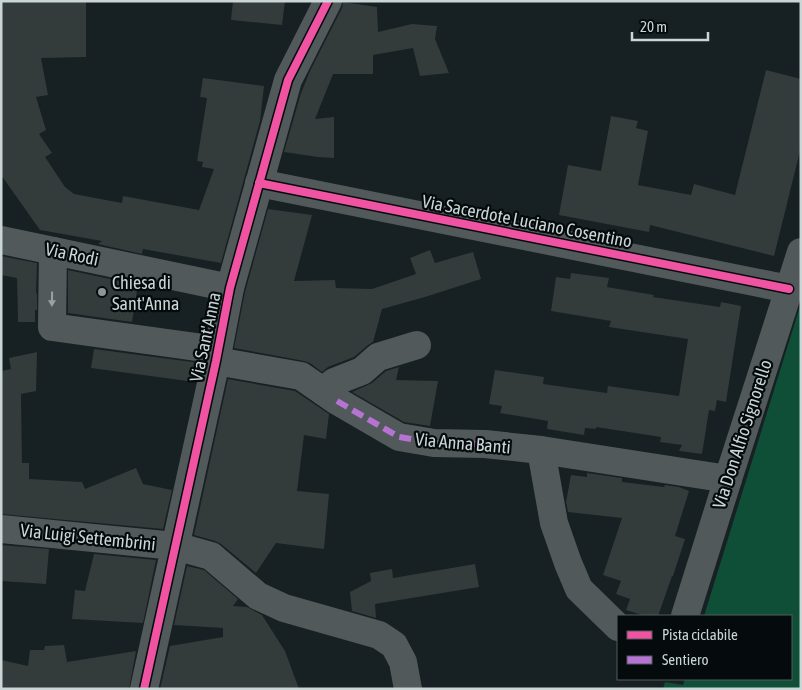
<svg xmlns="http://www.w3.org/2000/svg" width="802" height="690" viewBox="0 0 802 690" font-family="'Asap Condensed',sans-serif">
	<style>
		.green { fill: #0f4f38 }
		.building { fill: #333b3b }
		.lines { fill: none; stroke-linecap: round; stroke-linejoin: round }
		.minor { stroke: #52595a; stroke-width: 28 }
		.quiet { stroke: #b673d3; stroke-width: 6; stroke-dasharray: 12 6; stroke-linecap: butt }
		.cycleway-casing { stroke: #050b0c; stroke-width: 11 }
		.cycleway { stroke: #f153a3; stroke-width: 8 }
		.oneway { fill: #9aa3a4 }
		.poi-dot { fill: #8b9697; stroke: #050b0c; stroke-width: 2 }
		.labels { text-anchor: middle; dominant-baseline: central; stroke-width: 4.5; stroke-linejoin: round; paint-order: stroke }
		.street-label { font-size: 18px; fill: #cad5d6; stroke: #050b0c }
		.poi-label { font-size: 18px; fill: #cad5d6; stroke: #050b0c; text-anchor: start }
	</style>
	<rect width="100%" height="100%" fill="#172022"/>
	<path class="green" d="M 801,303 L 801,689 L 663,689 L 665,682 L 683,685 L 685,679 L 791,679 L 791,616 L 704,616 Z"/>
	<g class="building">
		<path d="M 1,1 L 86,1 L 86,57 L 41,58 L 48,95 L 36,97 L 46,130 L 39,134 L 52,153 L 45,157 L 65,187 L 74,194 L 122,203 L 123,196 L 199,210 L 214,169 L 202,167 L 203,162 L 197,161 L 207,98 L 200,97 L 203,78 L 264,86 L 260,121 L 221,263 L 143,249 L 142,254 L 98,244 L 102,241 L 40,230 L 1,175 Z"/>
		<path d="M 233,1 L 285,1 L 282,25 L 231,20 Z"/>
		<path d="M 343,2 L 377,7 L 378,32 L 412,24 L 437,26 L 435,39 L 449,73 L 420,76 L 413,48 L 373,55 L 373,74 L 333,74 L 315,119 L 334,117 L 334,158 L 318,157 L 284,152 L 301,93 L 310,71 L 342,8 Z"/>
		<path d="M 766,70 L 801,79 L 801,147 L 774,256 L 650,225 L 649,232 L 559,215 L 568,165 L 601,171 L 611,116 L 638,121 L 636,128 L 648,131 L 638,185 L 691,195 L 694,184 L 735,195 Z"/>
		<path d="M 268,209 L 312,215 L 294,281 L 335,280 L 336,288 L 372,289 L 416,274 L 410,258 L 430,250 L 435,263 L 473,252 L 481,279 L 425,297 L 382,309 L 373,342 L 368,345 L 354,357 L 328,367 L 322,372 L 310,363 L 304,361 L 234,348 L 245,292 Z"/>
		<path d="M 1,256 L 37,263 L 36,294 L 37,293 L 37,310 L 35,310 L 35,322 L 18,322 L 17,278 L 1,275 Z"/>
		<path d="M 68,270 L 138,285 L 132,322 L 68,313 Z"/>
		<path d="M 571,273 L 609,278 L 607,287 L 654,295 L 653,297 L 720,307 L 721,302 L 741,306 L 726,402 L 717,400 L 715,411 L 709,410 L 702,454 L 679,451 L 682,445 L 660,442 L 661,437 L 596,427 L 596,429 L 585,428 L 584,435 L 547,429 L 548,421 L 500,413 L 502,406 L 489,404 L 495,370 L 544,377 L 543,384 L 607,393 L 608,386 L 679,396 L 688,339 L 609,327 L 611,321 L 551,311 L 556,277 L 570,279 Z"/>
		<path d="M 94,349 L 200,363 L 195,382 L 91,368 Z"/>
		<path d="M 37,352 L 36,391 L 21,394 L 22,463 L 29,463 L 29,479 L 82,482 L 85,489 L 136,468 L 143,484 L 172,490 L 163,529 L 1,514 L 1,371 L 11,369 L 9,358 Z"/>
		<path d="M 399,367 L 396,380 L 438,381 L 430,426 L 404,422 L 352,392 L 372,383 L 386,371 Z"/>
		<path d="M 228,379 L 295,391 L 329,414 L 326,439 L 304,435 L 297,491 L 329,494 L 324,549 L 276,543 L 256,573 L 221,544 L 215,541 L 194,535 Z"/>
		<path d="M 587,473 L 622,478 L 622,482 L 664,487 L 665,485 L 679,487 L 689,491 L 675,536 L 685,539 L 673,576 L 672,576 L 658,616 L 645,616 L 626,610 L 630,599 L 616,594 L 621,581 L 603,575 L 622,518 L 568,512 L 566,502 L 571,475 L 587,477 Z"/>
		<path d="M 1,545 L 49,549 L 46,584 L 1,581 Z"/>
		<path d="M 94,554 L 156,560 L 143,623 L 72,619 L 75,590 L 85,591 Z"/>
		<path d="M 475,564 L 479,587 L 375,604 L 376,618 L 352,611 L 350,592 L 371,581 L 370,573 L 392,569 L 393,578 Z"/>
		<path d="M 187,566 L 204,570 L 238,599 L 233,606 L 247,607 L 262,615 L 285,651 L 299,689 L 160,689 L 170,646 L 223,637 L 223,628 L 174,625 Z"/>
		<path d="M 64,645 L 67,662 L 136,651 L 129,689 L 1,689 L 1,660 L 28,666 L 30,650 L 44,650 L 45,646 Z"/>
	</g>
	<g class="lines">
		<g class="minor">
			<path d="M 259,183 L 789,289"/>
			<path d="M 1,240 L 230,288"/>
			<path d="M 53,251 L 52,327 L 218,350"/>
			<path d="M 216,361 L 301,376 L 337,401 L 399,437 L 434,443 L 485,444 L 541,450 L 728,479"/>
			<path d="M 323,391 L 334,382 L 362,371 L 378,357 L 417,345"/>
			<path d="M 541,450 L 554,523 L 568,563 L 579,589 L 618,627"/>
			<path d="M 1,529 L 175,546 L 211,556 L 258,596 L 284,608 L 379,635 L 394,645 L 403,662 L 408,689"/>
			<path d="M 685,616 L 728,479 L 801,252"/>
			<path d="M 144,689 L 216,361 L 230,288 L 288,80 L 328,1"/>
		</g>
		<path class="quiet" d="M 337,401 L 399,437 L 434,443 L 485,444"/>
		<g class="cycleway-casing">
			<g id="cycleway">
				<path d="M 259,183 L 789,289"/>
				<path d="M 144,689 L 216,361 L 230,288 L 288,80 L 328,1"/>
			</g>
		</g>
		<use href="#cycleway" class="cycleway"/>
	</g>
	<defs><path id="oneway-solid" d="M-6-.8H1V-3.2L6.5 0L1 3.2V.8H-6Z" transform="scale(1.25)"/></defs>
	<use class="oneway" href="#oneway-solid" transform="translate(52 299) rotate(91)"/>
	<circle class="poi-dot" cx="102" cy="292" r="5"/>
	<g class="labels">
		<g class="street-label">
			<text transform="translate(527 221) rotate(11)">Via Sacerdote Luciano Cosentino</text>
			<text transform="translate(72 254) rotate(12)">Via Rodi</text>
			<text transform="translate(205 337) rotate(-78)">Via Sant'Anna</text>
			<text transform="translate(742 434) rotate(-72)">Via Don Alfio Signorello</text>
			<text transform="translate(463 443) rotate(5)">Via Anna Banti</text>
			<text transform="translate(88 537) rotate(6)">Via Luigi Settembrini</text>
		</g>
		<g class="poi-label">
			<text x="112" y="282">Chiesa di<tspan x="112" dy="21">Sant'Anna</tspan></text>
		</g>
	</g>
	<rect width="802" height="690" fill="none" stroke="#cad5d6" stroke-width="5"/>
	<rect x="617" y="615" width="175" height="65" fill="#050b0c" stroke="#545c5d"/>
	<rect x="627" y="631" width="25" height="8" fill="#f153a3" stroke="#545c5d"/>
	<text x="662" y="640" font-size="15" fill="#cad5d6">Pista ciclabile</text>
	<rect x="627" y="656" width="25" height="8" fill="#b673d3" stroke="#545c5d"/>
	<text x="662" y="665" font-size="15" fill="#cad5d6">Sentiero</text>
	<path d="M632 32v8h76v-8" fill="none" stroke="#cad5d6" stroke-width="2.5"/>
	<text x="640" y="32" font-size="15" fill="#cad5d6" stroke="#050b0c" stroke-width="4" paint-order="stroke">20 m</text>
</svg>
